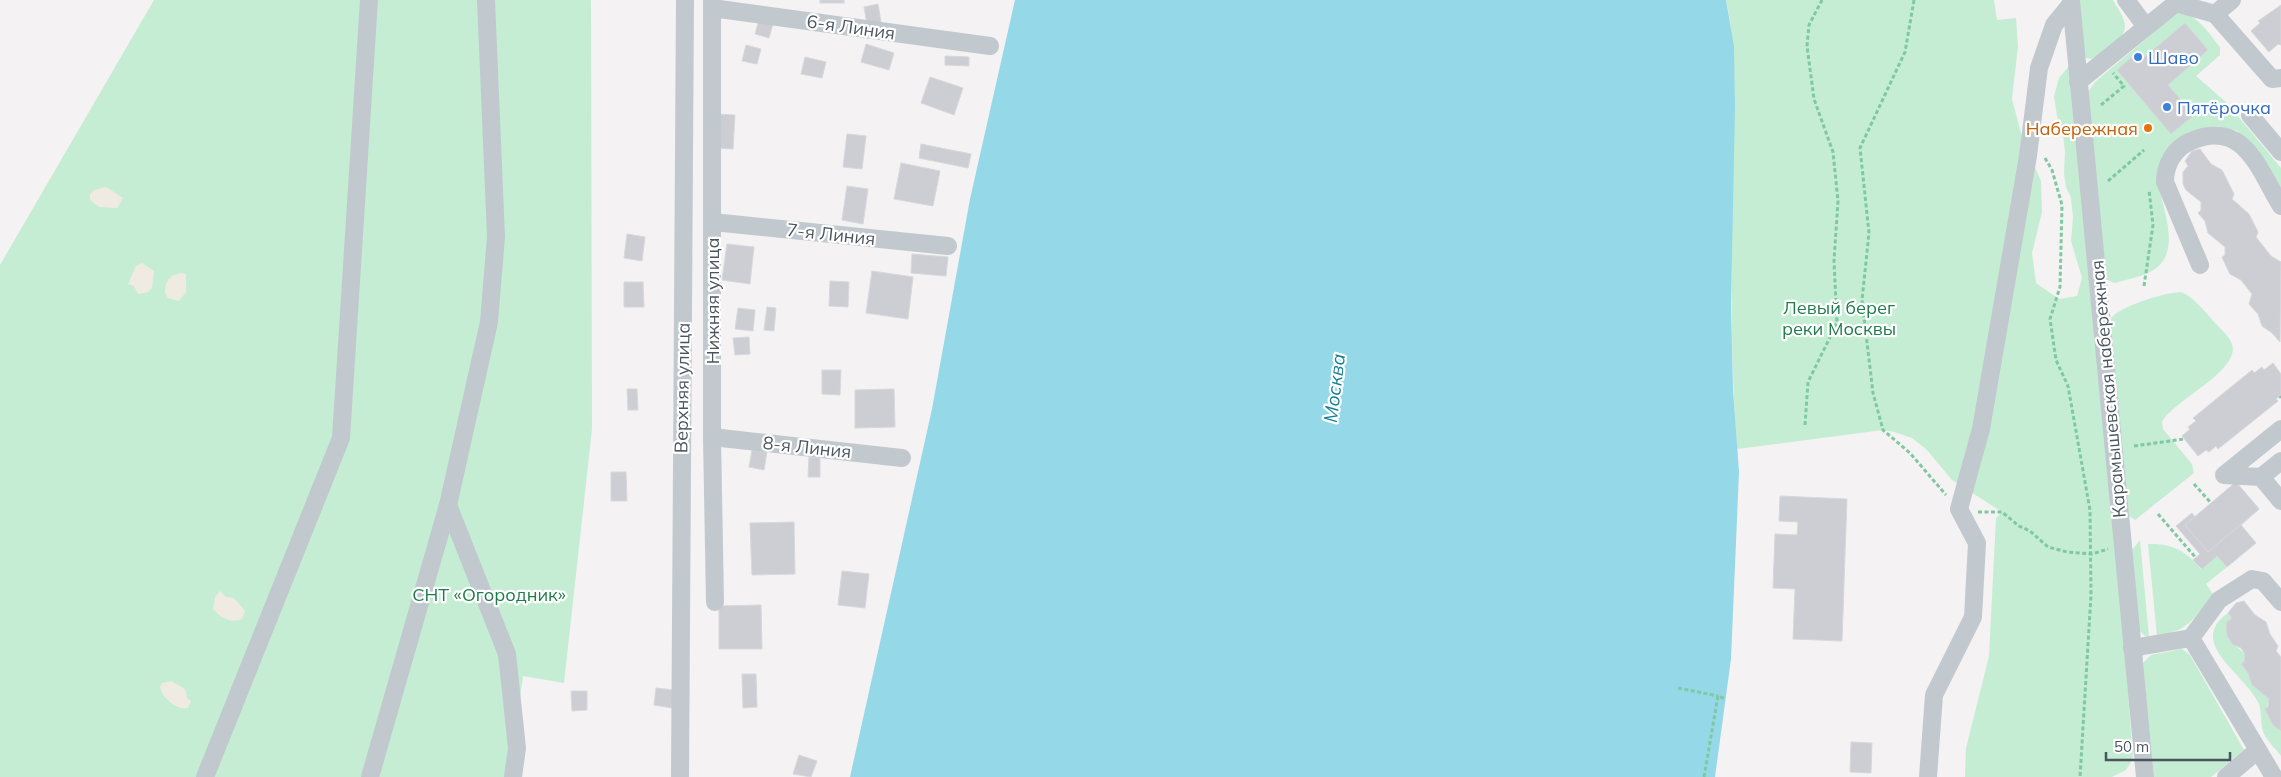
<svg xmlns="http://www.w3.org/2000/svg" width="2281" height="777" viewBox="0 0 2281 777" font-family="Mulish,sans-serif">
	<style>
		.green { fill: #c5edd3 }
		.sand { fill: #f0ebe2 }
		.water { fill: #95d8e7 }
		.building { fill: #ccced4; stroke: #d6d8dc }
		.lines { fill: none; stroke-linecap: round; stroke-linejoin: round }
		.path { stroke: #7fc9a2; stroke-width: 3; stroke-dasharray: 4 2.5; stroke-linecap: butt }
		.minor { stroke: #c1c9cf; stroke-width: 18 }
		.shop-dot { fill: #3f7fe0; stroke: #fff; stroke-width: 2 }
		.food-dot { fill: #e8710a; stroke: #fff; stroke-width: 2 }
		.labels { text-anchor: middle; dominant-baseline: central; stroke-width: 4.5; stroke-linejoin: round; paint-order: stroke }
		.street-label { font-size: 18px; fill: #4b555e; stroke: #fff }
		.shop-label { font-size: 18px; fill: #366cbe; stroke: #fff; text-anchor: start }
		.food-label { font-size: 18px; fill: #c56008; stroke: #fff; text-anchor: end }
		.park-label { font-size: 18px; fill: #1f7c4b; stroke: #fff }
		.water-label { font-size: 19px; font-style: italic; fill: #167f96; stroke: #fff }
	</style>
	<rect width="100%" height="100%" fill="#f4f2f2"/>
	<g class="green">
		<path d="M 154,0 L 591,0 L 592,429 L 564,683 L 523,676 L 509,777 L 0,777 L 0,265 Z"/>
		<path d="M 1726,0 L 1994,0 L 1997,20 L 2016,18 L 2018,46 L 2012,99 L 2022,137 L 2041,181 L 2042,212 L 2032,253 L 2036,283 L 2059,299 L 2077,296 L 2082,278 L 2071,241 L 2073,218 L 2071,198 L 2066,187 L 2064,173 L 2065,152 L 2063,134 L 2057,116 L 2054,96 L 2059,78 L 2070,65 L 2126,666 L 2133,759 L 2126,770 L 2112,777 L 1965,777 L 1966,748 L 1989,656 L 1996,518 L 2002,512 L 1952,480 L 1927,450 L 1912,438 L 1894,432 L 1883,430 L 1737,449 C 1730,357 1731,265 1733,173 C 1733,115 1739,57 1726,0 Z"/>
		<path d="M 2079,0 L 2113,0 C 2117,7 2125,18 2125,26 C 2126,39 2101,53 2092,59 L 2085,58 Z"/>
		<path d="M 2177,13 C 2197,12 2208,33 2220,47 L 2220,55 L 2196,76 L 2227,103 L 2281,168 L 2281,189 L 2251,144 L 2237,131 L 2217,126 L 2205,129 L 2157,182 C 2164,211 2184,257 2148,273 C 2137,278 2125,280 2114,283 L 2106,279 L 2088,92 L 2095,82 Z"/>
		<path d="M 2181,292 C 2195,298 2205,312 2215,323 C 2221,329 2229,336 2232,344 C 2241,371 2172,401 2162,422 L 2163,429 L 2192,464 L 2194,473 L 2135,520 L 2129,516 L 2110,320 C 2116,307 2166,292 2181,292 Z"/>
		<path d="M 2140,540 L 2149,637 L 2145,636 L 2139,630 L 2132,550 Z"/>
		<path d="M 2148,544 C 2172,543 2186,551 2201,569 L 2217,556 L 2227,567 L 2206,584 L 2213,594 C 2193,619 2190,630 2157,636 Z"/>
		<path d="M 2228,613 L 2232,618 L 2226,623 L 2228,639 L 2245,654 L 2244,662 L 2241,665 L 2248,673 L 2252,685 L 2269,699 C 2264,709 2271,726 2281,731 L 2281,756 C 2276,749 2268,742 2264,734 C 2260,725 2262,713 2259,704 C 2247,675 2185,643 2228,613 Z"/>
		<path d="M 2182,649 L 2190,655 L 2244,750 L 2211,777 L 2154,777 L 2143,663 L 2151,655 Z"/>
	</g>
	<g class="sand">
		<path d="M 106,187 L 123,198 L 117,208 L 99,207 L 90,200 L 90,194 L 94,190 Z"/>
		<path d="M 142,263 L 154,271 L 152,288 L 148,292 L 138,294 L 134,286 L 128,284 L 136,266 Z"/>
		<path d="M 181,273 L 186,274 L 186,292 L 179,301 L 168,298 L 165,293 C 165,281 169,275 181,273 Z"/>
		<path d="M 220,591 L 226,597 L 234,598 L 245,611 L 242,619 C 231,624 220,617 213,609 L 215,597 Z"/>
		<path d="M 171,681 L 185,689 L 187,698 L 191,701 L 188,708 C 177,711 162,697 160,687 L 162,683 Z"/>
	</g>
	<path class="water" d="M 1015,0 L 1726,0 L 1734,46 L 1735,107 L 1731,306 L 1733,389 L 1739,472 L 1731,659 L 1715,777 L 850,777 L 932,409 L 970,199 Z"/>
	<g class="building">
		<rect x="820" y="0" width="24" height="3"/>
		<path d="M 878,4 L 881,22 L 867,24 L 864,7 Z"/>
		<path d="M 2281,5 L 2281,45 L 2278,44 L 2269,52 L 2251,31 L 2260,23 L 2258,21 Z"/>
		<path d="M 759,20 L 773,24 L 769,38 L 755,34 Z"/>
		<path d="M 2185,23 L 2208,50 L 2168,85 L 2194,115 L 2171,134 L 2117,70 L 2139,51 L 2145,57 Z"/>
		<path d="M 866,44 L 894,53 L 889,70 L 861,62 Z"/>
		<path d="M 746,45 L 761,49 L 757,64 L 742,61 Z"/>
		<path d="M 945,56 L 969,57 L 969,66 L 945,65 Z"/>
		<path d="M 805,57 L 826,62 L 822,78 L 801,74 Z"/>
		<path d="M 930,77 L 963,88 L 954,115 L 921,103 Z"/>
		<path d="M 717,114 L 735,115 L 733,149 L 716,148 Z"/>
		<path d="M 847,134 L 866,136 L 862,169 L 843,167 Z"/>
		<path d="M 921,144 L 971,154 L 968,168 L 919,158 Z"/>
		<path d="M 2200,149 L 2211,164 L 2222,170 L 2234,194 L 2232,199 L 2249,214 L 2258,232 L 2256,237 L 2271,256 L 2281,262 L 2280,342 L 2272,333 L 2262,326 L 2258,314 L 2249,304 L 2252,294 L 2241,280 L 2230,274 L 2227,268 L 2222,257 L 2225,255 L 2225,247 L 2208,233 L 2205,221 L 2198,213 L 2201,210 L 2201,202 L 2186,190 L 2183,184 L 2183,172 L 2188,166 L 2185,161 L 2192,151 Z"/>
		<path d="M 901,163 L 940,171 L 933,206 L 894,199 Z"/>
		<path d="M 847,186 L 868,189 L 863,224 L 842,220 Z"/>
		<path d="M 627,234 L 645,237 L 642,261 L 624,258 Z"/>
		<path d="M 727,244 L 754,247 L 750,284 L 722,280 Z"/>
		<path d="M 912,254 L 948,257 L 946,276 L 911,273 Z"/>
		<path d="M 872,271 L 913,277 L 908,319 L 866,313 Z"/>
		<path d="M 830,281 L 849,282 L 848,307 L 829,306 Z"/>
		<path d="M 624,282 L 643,282 L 644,307 L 624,307 Z"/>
		<path d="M 767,307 L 776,308 L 774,331 L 764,330 Z"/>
		<path d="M 738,308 L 755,310 L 753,331 L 735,329 Z"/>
		<path d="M 749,337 L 750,354 L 735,355 L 733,338 Z"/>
		<path d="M 2273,363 L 2281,374 L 2281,395 L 2276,399 L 2278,401 L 2218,449 L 2216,446 L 2209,452 L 2206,450 L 2198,456 L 2182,436 L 2190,429 L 2188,427 L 2196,421 L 2193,418 L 2252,370 L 2254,373 L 2262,367 L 2264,370 Z"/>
		<path d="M 822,370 L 841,370 L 840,395 L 822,394 Z"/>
		<path d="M 627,389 L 637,389 L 638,410 L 628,410 Z"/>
		<path d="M 894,389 L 895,427 L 855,428 L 855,390 Z"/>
		<path d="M 752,450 L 767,452 L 764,470 L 749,467 Z"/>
		<path d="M 809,457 L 820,458 L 820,477 L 808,477 Z"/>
		<path d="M 611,472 L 626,472 L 627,501 L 611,501 Z"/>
		<path d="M 2236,482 L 2259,509 L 2241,525 L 2256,543 L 2227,567 L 2217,556 L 2202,569 L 2193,560 L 2200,554 L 2176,526 L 2192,513 L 2195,517 Z"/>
		<path d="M 2236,482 L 2259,509 L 2208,552 L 2185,525 Z"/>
		<path d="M 1780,496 L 1847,499 L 1842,641 L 1793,639 L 1795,589 L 1773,588 L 1775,534 L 1797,535 L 1798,522 L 1779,521 Z"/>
		<path d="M 794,522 L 795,574 L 752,575 L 750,523 Z"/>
		<path d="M 842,571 L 869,574 L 865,608 L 838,605 Z"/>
		<path d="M 2244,601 L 2255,615 L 2266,622 L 2270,634 L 2278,646 L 2276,651 L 2281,657 L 2281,731 L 2273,725 L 2265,709 L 2268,707 L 2269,699 L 2252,685 L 2248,673 L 2241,664 L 2244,662 L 2245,654 L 2241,648 L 2232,644 L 2227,636 L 2226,623 L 2232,618 L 2228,613 L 2236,603 Z"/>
		<path d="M 761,605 L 762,649 L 719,649 L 719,606 Z"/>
		<path d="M 742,674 L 756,674 L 757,707 L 743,708 Z"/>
		<path d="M 656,688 L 674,690 L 672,708 L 654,705 Z"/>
		<path d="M 571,691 L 587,691 L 587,710 L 572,711 Z"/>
		<path d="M 1851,742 L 1872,743 L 1871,773 L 1850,772 Z"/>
		<path d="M 799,755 L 817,761 L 811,777 L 793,774 Z"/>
	</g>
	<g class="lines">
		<g class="path">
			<path d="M 1914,0 L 1905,52 L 1860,148 L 1869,233 L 1862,300 L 1873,393 L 1883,430 L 1910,453 L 1946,495"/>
			<path d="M 2101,105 L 2124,86 L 2113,73"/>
			<path d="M 2045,158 L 2052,170 L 2062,205 L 2060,287 L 2050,319 L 2056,360 L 2068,386 L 2090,510 L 2091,595 L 2080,777"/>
			<path d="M 2108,181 L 2144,150"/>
			<path d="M 2144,286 L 2153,225 L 2149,190"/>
			<path d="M 2280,396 L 2281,398"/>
			<path d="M 1805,425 L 1808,382 L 1837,323 L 1834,261 L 1838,201 L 1833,152 L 1814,99 L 1807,46 L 1809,25 L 1822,0"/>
			<path d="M 2134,446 L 2184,439"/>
			<path d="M 2194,484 L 2211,503"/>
			<path d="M 1978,512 L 2002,512 L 2019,526 L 2030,531 L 2048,547 L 2067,552 L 2092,554 L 2108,549"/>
			<path d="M 2158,514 L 2196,558"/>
			<path d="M 1678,688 L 1718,696"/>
			<path d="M 1704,777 L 1718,696 L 1726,699"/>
		</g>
		<g class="minor">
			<path d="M 712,0 L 712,437 L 715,602"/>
			<path d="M 2071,0 L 2145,777"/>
			<path d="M 2126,0 L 2146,27"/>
			<path d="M 712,8 L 990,46"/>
			<path d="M 2215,14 L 2272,79 L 2281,78"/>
			<path d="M 2078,82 L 2176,3 L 2215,14 L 2232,0"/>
			<path d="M 2250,115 L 2281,152"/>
			<path d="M 713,222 L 948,246"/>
			<path d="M 2200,265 L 2165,182 C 2165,165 2174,149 2189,142 C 2243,117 2258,168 2281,206"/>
			<path d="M 2281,429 L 2224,475 L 2261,477 L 2281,501"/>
			<path d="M 712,437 L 902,458"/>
			<path d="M 2261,477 L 2281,461"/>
			<path d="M 448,505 L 507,654 L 517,748 L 513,777"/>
			<path d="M 2132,648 L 2191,638"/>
			<path d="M 2258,750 L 2274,777"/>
			<path d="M 205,777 L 341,438 L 369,0"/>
			<path d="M 370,777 L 448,505 L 489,322 L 496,237 L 486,0"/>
			<path d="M 680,777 L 685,0"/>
			<path d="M 1928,777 L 1934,695 L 1973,617 L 1977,543 L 1959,509 L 1981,429 L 2028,156 L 2039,68 L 2054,25 L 2071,4"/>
			<path d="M 2226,777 L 2258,750 L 2191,638 L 2219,600 L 2252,579 L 2263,581 L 2281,602"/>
		</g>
	</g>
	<g class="shop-dot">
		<circle cx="2138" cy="57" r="5"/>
		<circle cx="2167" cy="107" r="5"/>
	</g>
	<circle class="food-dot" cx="2148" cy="128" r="5"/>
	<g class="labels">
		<g class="street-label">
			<text transform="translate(851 27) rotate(8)">6-я Линия</text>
			<text transform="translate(831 234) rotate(6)">7-я Линия</text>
			<text transform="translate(712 301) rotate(-90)">Нижняя улица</text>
			<text transform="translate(682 388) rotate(-89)">Верхняя улица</text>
			<text transform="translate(2108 389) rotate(-95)">Карамышевская набережная</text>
			<text transform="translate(807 447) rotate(6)">8-я Линия</text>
		</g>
		<g class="shop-label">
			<text x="2148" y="57">Шаво</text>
			<text x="2177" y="107">Пятёрочка</text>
		</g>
		<g class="food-label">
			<text x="2138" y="128">Набережная</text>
		</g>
		<g class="park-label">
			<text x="1839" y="307">Левый берег<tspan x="1839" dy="21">реки Москвы</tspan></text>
			<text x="489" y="594">СНТ «Огородник»</text>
		</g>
		<g class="water-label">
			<text transform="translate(1334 388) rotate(-83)">Москва</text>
		</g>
	</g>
	<path d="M2106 752v8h124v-8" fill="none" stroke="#4b555e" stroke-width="2.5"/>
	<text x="2114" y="752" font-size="15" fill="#4b555e" stroke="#ffffff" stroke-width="4" paint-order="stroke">50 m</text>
</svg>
